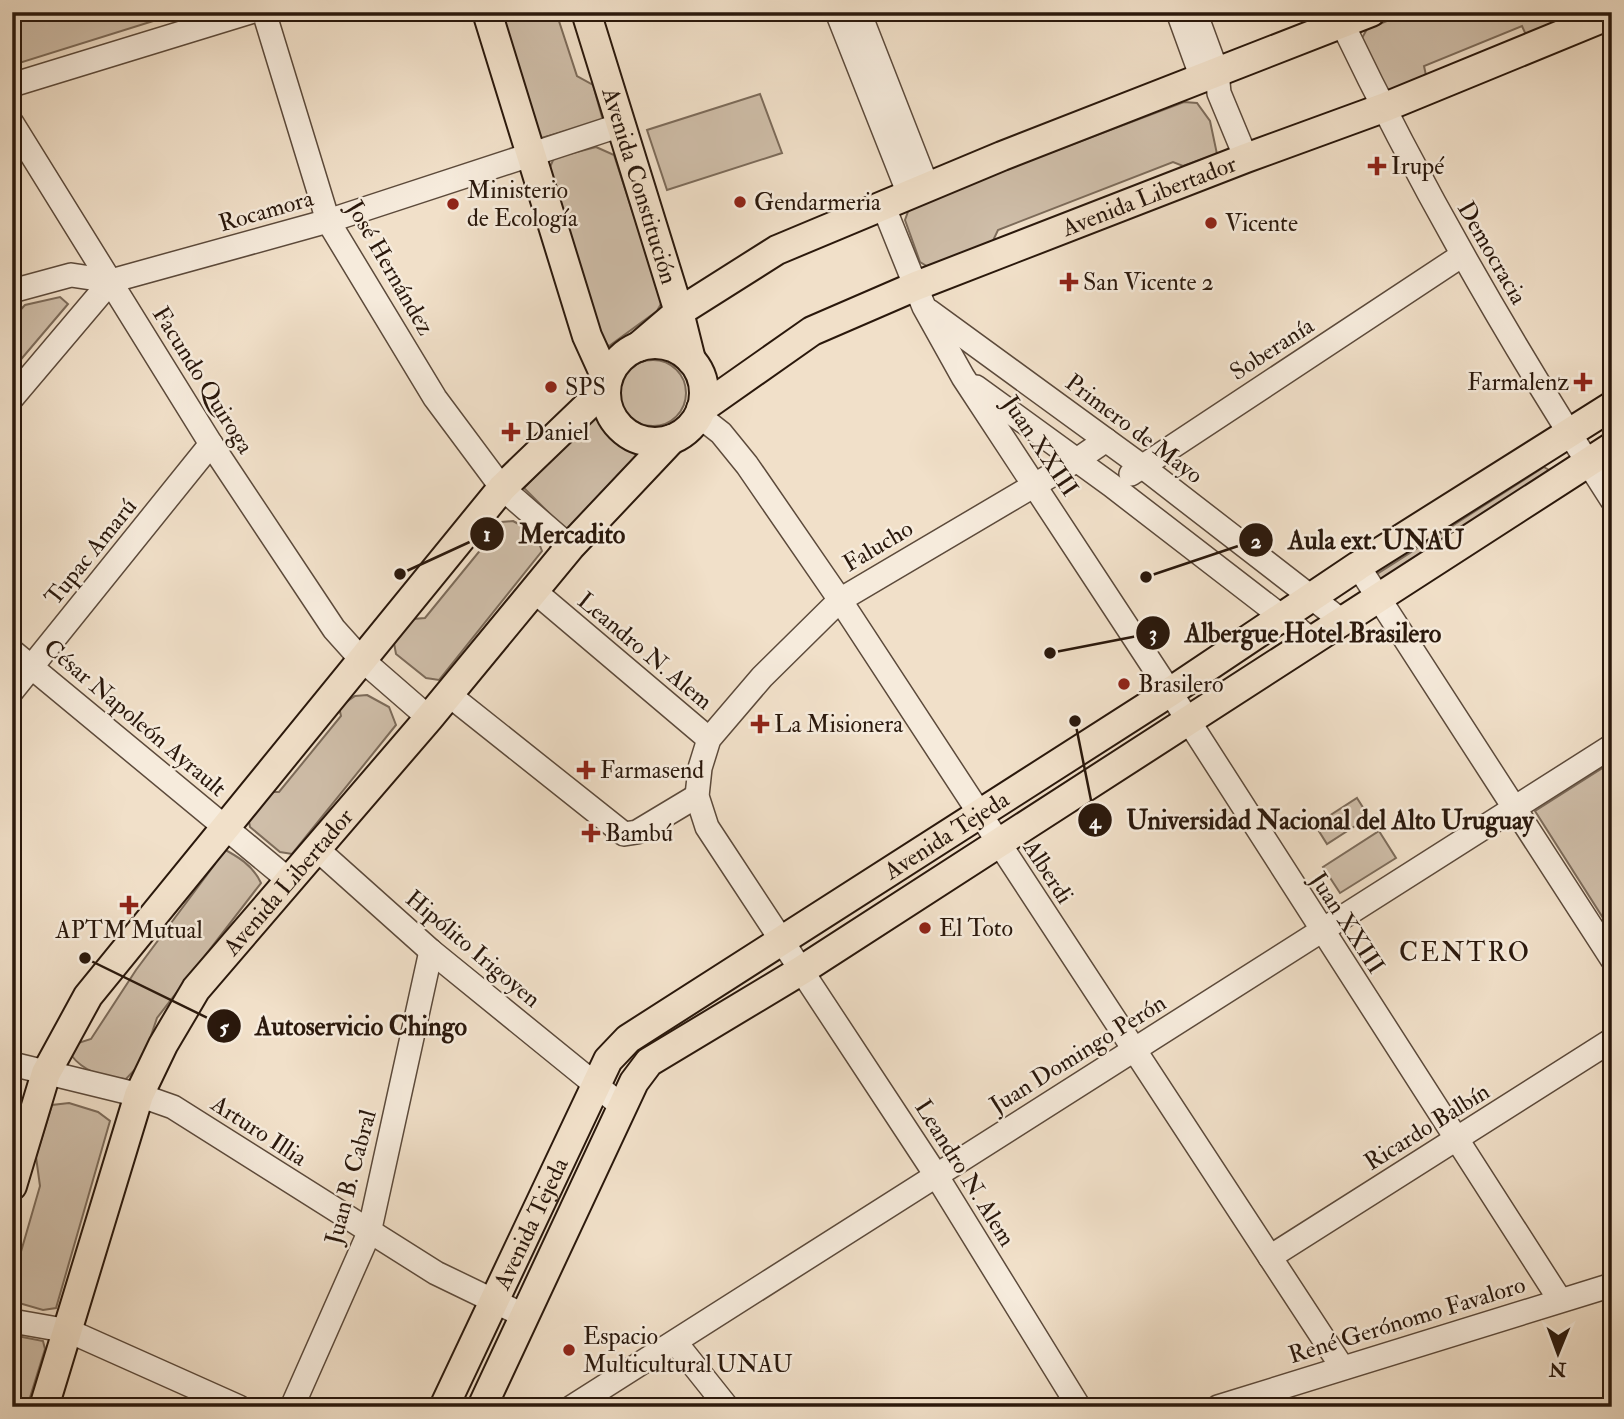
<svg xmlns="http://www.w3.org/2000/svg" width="1624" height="1419" viewBox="0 0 1624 1419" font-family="'IM FELL Double Pica',serif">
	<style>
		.green { fill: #cfbea9; stroke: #7c6b5a; stroke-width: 2 }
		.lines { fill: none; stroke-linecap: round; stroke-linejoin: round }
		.minor-casing { stroke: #5c4a3b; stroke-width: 26 }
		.major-casing { stroke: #2a180c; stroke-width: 32 }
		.minor { stroke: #f6ebdc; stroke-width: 23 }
		.major { stroke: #f1e0c9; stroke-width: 28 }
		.poi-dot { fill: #8f2418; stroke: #f6ebdc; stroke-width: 2.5 }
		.labels { text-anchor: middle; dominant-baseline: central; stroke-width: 5; stroke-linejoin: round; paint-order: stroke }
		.poi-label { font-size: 24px; fill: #2a180c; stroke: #f6ebdc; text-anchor: start }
		.street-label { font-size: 24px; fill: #2a180c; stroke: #f6ebdc }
		.neighbourhood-label { font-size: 26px; letter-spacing: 2px; fill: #2a180c; stroke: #f6ebdc }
		.leader { fill: none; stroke: #2a180c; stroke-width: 2.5 }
		.callout-dot { fill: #2a180c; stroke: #f6ebdc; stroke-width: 2.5 }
		.mark-label { font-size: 21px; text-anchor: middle; font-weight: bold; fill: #fff }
		.callout-label { font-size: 26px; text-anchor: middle; font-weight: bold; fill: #2a180c; stroke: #f6ebdc; stroke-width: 5; stroke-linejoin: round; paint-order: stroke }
	</style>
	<rect width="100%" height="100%" fill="#f1e0c9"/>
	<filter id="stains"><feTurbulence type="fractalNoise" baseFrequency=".00286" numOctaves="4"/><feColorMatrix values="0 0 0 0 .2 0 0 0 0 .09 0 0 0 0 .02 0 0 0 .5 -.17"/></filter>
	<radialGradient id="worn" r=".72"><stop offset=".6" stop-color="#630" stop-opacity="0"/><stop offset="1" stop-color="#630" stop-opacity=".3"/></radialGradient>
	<g class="green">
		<path d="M 12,12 L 182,12 L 13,65 Z"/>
		<path d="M 502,12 L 556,12 L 577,76 L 593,85 L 602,117 L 601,121 L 538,139 Z"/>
		<path d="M 1409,12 L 1585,12 L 1527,37 L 1522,26 L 1424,66 L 1427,80 L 1396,93 L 1385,90 L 1362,38 L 1367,29 Z"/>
		<path d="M 760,94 L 782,153 L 667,190 L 647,130 Z"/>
		<path d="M 1184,102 L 1197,103 L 1210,121 L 1217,154 L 1183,166 L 1173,162 L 998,230 L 990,247 L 930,268 L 920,262 L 905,220 L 910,206 Z"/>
		<path d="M 596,147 L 614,155 L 662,302 L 657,311 L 609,346 L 600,340 L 550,167 L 554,158 Z"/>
		<path d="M 60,297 L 68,304 L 12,370 L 12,319 L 25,305 Z"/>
		<circle cx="653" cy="393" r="33"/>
		<path d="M 596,414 L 608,435 L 641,453 L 567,531 L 524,488 Z"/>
		<path d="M 1544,467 L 1549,470 L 1550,476 L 1381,585 L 1374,576 Z"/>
		<path d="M 513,521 L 535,533 L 542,551 L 439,680 L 426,678 L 396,654 L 394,643 L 413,619 L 425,618 L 487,542 L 485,533 L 501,522 Z"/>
		<path d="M 367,695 L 389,707 L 396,725 L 292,854 L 280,852 L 250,827 L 248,817 L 267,792 L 279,792 L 341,716 L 339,707 L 355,696 Z"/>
		<path d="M 1612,762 L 1612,932 L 1535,811 Z"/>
		<path d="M 1357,798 L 1369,817 L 1327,844 L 1315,825 Z"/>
		<path d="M 1379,831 L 1396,858 L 1340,893 L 1323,867 Z"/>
		<path d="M 220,847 C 237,856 253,865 261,883 L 157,1018 L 142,1062 L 126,1079 C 104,1078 84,1072 71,1055 L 75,1044 L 91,1039 L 136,970 L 215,864 L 211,857 Z"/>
		<path d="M 69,1103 L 98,1112 L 110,1121 L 56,1308 L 43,1310 L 12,1301 L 12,1259 L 20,1255 L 40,1186 L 36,1157 L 52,1105 Z"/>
		<path d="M 12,1335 L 43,1341 L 45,1349 L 27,1407 L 12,1407 Z"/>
	</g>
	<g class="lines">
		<g class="minor-casing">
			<g id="minor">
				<path d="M 264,12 L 328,221 L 435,398 L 502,488 L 570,547"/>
				<path d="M 837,12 L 909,194"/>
				<path d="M 859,12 L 927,186"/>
				<path d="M 1178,12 L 1202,78"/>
				<path d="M 1195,12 L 1217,72 L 1219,93 L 1246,158"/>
				<path d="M 1342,23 C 1421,188 1512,346 1612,500"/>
				<path d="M 12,85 L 250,12"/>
				<path d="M 12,123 L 211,444 L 334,629 L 360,658 L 429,718"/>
				<path d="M 883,205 L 924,307 L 963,377 L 1170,692 L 1560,1300"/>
				<path d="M 12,291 L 71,275 L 111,281 L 328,221 L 621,125"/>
				<path d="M 929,311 L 1143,467 L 1342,621"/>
				<path d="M 976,387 L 1111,485 L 1312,640"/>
				<path d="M 12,398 L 111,281"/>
				<path d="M 698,415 L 721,433 L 747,465 L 840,600 L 1342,1367"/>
				<path d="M 1131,474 L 1461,256"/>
				<path d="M 1358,566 L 1612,959"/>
				<path d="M 533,590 L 709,739"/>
				<path d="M 12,651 L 290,881"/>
				<path d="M 12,691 L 211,444"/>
				<path d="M 448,694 L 624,834 L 637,832 L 697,796"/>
				<path d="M 318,850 L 431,951 L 623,1107"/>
				<path d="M 12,1064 L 139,1095 L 173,1107 L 436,1273 L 523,1315"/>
				<path d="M 1270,1257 L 1612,1040"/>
				<path d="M 12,1321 L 69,1331 L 239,1407"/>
				<path d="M 676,1343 L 727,1407"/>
				<path d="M 292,1407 L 369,1233 L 431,951"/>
				<path d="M 572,1407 L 1612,746"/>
				<path d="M 1079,1407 L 936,1175 L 707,827 L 697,796 L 700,768 L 709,739 L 762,677 L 840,600 L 1077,460 L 1106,440"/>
				<path d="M 1218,1407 L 1612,1285"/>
			</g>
		</g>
		<g class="major-casing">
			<g id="major">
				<path d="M 487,12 L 587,336 L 607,380"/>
				<path id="s1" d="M 586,12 L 679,312 L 691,360"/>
				<circle cx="655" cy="393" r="49"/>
				<path d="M 638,347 L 679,312 L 777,250 L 1002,156 L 1371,12"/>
				<path id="s2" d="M 701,409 L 812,331 L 916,286 L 1246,158 L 1383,108 L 1612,14"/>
				<path d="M 12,1186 L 46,1073 L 88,996 L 502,488 L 606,388"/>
				<path id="s3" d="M 44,1407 L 139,1095 L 163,1045 L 196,989 L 429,718 L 570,547 L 672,439"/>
				<path id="s4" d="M 444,1407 L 608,1060 L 628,1039 L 1170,692 L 1358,566 L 1612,406"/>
				<path d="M 482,1407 L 634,1082 L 649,1062 L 802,970 L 1612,447"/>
			</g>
		</g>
		<use href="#minor" class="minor"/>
		<use href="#major" class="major"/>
	</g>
	<g class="poi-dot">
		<path d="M1373.5 155.5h7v7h7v7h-7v7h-7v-7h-7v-7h7z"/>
		<circle cx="740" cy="202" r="7"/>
		<circle cx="453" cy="204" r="7"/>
		<circle cx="1211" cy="223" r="7"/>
		<path d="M1065.5 271.5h7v7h7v7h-7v7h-7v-7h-7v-7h7z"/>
		<path d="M1579.5 371.5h7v7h7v7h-7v7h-7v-7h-7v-7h7z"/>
		<circle cx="551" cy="387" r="7"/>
		<path d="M507.5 421.5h7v7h7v7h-7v7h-7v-7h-7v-7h7z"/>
		<circle cx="1124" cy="684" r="7"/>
		<path d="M756.5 713.5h7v7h7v7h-7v7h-7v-7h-7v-7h7z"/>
		<path d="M582.5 759.5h7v7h7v7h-7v7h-7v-7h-7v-7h7z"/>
		<path d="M587.5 822.5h7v7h7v7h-7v7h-7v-7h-7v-7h7z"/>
		<path d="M125.5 894.5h7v7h7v7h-7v7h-7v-7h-7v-7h7z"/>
		<circle cx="925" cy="928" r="7"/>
		<circle cx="569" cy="1350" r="7"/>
	</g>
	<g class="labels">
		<g class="poi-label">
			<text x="1391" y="166">Irupé</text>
			<text x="467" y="190">Ministerio<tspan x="467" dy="28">de Ecología</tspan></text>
			<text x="754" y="202">Gendarmeria</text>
			<text x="1225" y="223">Vicente</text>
			<text x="1083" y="282">San Vicente 2</text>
			<text x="1569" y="382" text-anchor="end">Farmalenz</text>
			<text x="565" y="387">SPS</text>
			<text x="525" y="432">Daniel</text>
			<text x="1138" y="684">Brasilero</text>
			<text x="774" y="724">La Misionera</text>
			<text x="600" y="770">Farmasend</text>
			<text x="605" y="833">Bambú</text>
			<text x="939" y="928">El Toto</text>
			<text x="129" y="930" text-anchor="middle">APTM Mutual</text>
			<text x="583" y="1336">Espacio<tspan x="583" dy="28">Multicultural UNAU</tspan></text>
		</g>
		<g class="street-label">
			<text stroke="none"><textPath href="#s1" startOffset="182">Avenida Constitución</textPath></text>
			<text stroke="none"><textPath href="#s2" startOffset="499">Avenida Libertador</textPath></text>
			<text transform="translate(266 211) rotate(-16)">Rocamora</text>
			<text transform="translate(1492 253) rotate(60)">Democracia</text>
			<text transform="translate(390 268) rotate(60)">José Hernández</text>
			<text transform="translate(1272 349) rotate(-33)">Soberanía</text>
			<text transform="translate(203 380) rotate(58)">Facundo Quiroga</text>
			<text transform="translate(1134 429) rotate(37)">Primero de Mayo</text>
			<text transform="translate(1040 446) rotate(56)">Juan XXIII</text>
			<text transform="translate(878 546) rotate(-31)">Falucho</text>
			<text transform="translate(91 552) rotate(-51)">Tupac Amarú</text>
			<text transform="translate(645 651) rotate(40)">Leandro N. Alem</text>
			<text transform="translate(135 718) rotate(40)">César Napoleón Ayrault</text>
			<text stroke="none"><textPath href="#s4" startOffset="791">Avenida Tejeda</textPath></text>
			<text transform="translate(1048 872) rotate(57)">Alberdi</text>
			<text stroke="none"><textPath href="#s3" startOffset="588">Avenida Libertador</textPath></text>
			<text transform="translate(1347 923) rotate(57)">Juan XXIII</text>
			<text transform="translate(473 949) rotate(40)">Hipólito Irigoyen</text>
			<text transform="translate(1078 1054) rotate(-32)">Juan Domingo Perón</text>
			<text transform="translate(1427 1127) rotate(-32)">Ricardo Balbín</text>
			<text transform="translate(259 1131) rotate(33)">Arturo Illia</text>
			<text transform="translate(965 1173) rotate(58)">Leandro N. Alem</text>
			<text transform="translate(351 1177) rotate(-75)">Juan B. Cabral</text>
			<text stroke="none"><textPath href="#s4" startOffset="203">Avenida Tejeda</textPath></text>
			<text transform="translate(1407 1320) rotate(-17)">René Gerónomo Favaloro</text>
		</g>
		<g class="neighbourhood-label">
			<text x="1465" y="953">CENTRO</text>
		</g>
	</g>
	<path class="leader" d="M400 574L487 534M1146 577L1256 540M1050 653L1153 633M1075 721L1095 820M85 958L224 1026"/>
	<g class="callout-dot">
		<circle cx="400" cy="574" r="7"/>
		<circle cx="1146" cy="577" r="7"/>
		<circle cx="1050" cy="653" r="7"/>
		<circle cx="1075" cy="721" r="7"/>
		<circle cx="85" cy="958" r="7"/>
		<circle cx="487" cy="534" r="18"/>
		<circle cx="1256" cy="540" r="18"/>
		<circle cx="1153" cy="633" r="18"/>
		<circle cx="1095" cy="820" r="18"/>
		<circle cx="224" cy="1026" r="18"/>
	</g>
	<g class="mark-label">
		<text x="487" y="541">1</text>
		<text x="1256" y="548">2</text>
		<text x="1153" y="640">3</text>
		<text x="1095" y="828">4</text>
		<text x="224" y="1034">5</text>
	</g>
	<g class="callout-label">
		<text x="572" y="543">Mercadito</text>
		<text x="1376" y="549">Aula ext. UNAU</text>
		<text x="1313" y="642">Albergue Hotel Brasilero</text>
		<text x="1330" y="829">Universidad Nacional del Alto Uruguay</text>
		<text x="361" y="1035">Autoservicio Chingo</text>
	</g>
	<rect width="1624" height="1419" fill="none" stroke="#f1e0c9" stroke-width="42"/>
	<rect x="14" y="14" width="1596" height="1391" fill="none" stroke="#2a180c" stroke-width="3.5"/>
	<rect x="21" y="21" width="1582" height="1377" fill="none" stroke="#2a180c" stroke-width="2"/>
	<g transform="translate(1558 1353) rotate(181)" stroke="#f6ebdc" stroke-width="5" paint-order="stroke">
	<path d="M0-5L12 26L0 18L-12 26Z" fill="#2a180c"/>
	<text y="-10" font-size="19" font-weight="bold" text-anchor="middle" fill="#2a180c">N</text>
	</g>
	<rect width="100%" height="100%" filter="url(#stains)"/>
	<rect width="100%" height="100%" fill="url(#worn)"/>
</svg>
